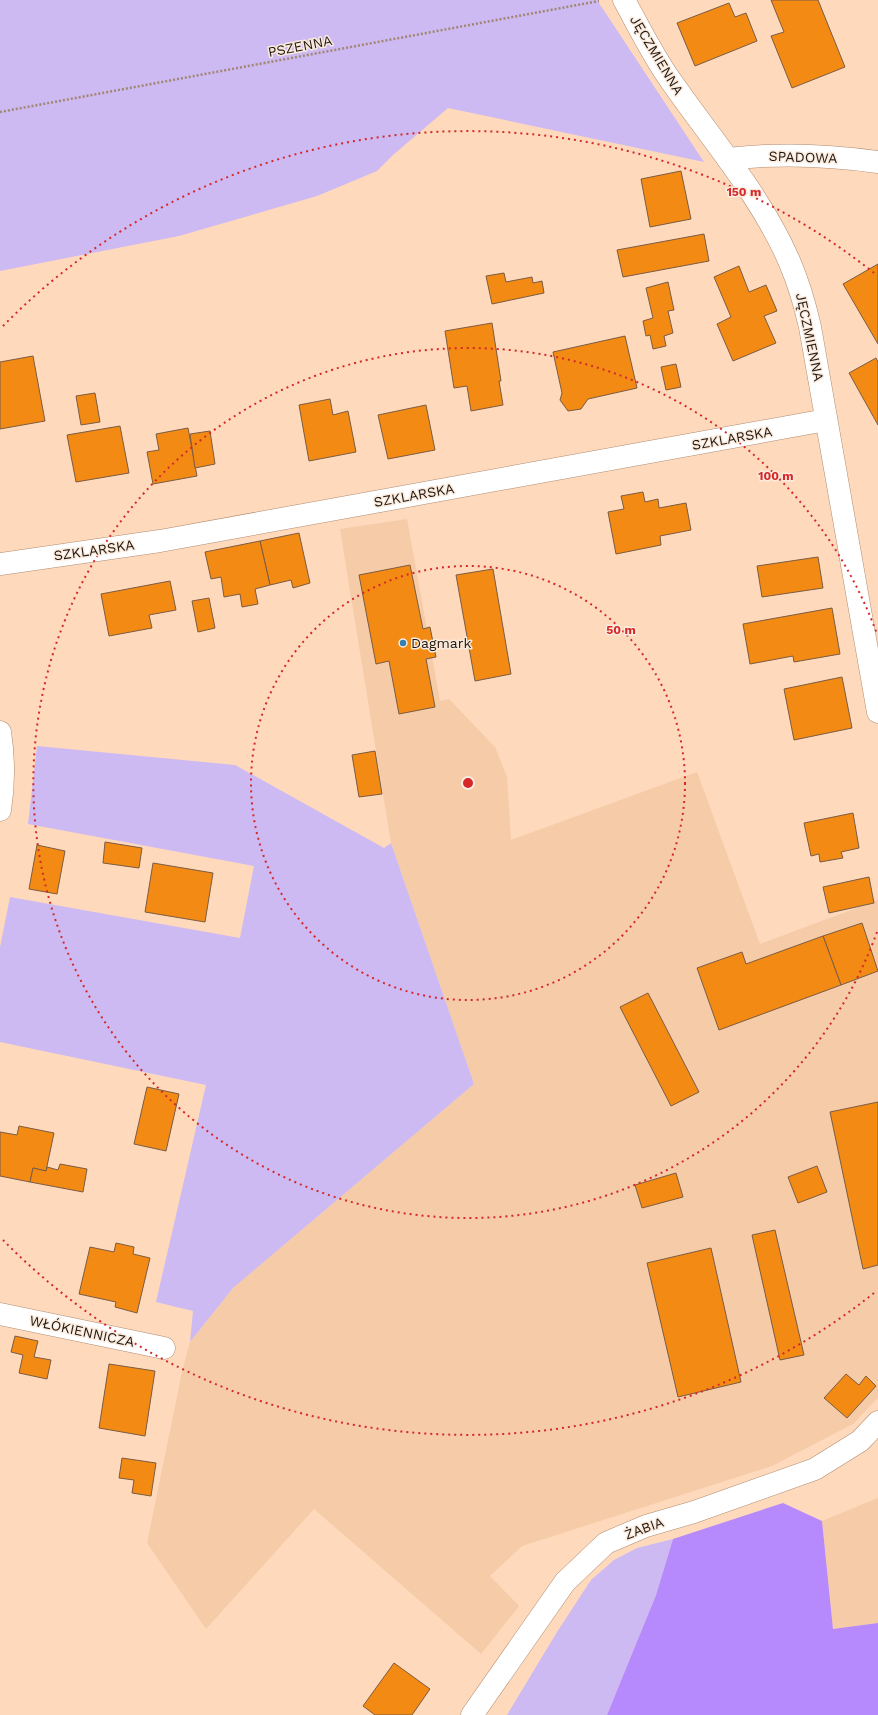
<svg xmlns="http://www.w3.org/2000/svg" width="878" height="1715" viewBox="0 0 878 1715" font-family="'Work Sans',sans-serif">
	<style>
		.built { fill: #f6cba8 }
		.green { fill: #cdbaf3 }
		.forest { fill: #b689fd }
		.building { fill: #f28a14; stroke: #7c5c42 }
		.lines { fill: none; stroke-linecap: round; stroke-linejoin: round }
		.street-casing { stroke: #af8c71; stroke-width: 23 }
		.path { stroke: #a18671; stroke-width: 2.5; stroke-dasharray: 2 2; stroke-linecap: butt }
		.street { stroke: #fff; stroke-width: 22 }
		.ring { fill: none; stroke: #d62828; stroke-width: 2; stroke-dasharray: 2 4 }
		.poi-dot { fill: #3282b3; stroke: #faebdf; stroke-width: 1.5 }
		.labels { text-anchor: middle; dominant-baseline: central; stroke-width: 3; stroke-linejoin: round; paint-order: stroke }
		.street-label { font-size: 14px; fill: #23160c; stroke: #faebdf }
		.poi-label { font-size: 14px; fill: #23160c; stroke: #faebdf; text-anchor: start }
		.centre { fill: #d62828; stroke: #faebdf; stroke-width: 2 }
		.ring-label { font-size: 12px; text-anchor: middle; font-weight: bold; fill: #d62828; stroke: #faebdf; stroke-width: 3; stroke-linejoin: round; paint-order: stroke }
	</style>
	<rect width="100%" height="100%" fill="#fed9bc"/>
	<g class="built">
		<path d="M 407,519 L 440,701 L 449,699 L 495,747 L 507,777 L 511,840 L 697,772 L 760,944 L 878,900 L 878,1398 L 853,1424 L 772,1466 L 522,1546 L 490,1576 L 519,1606 L 481,1654 L 314,1509 L 206,1629 L 147,1543 L 182,1372 L 190,1342 L 233,1288 L 474,1084 L 391,843 L 340,529 Z"/>
		<path d="M 878,1498 L 878,1623 L 833,1629 L 822,1521 Z"/>
	</g>
	<g class="green">
		<path d="M 0,0 L 597,0 L 704,162 L 448,108 L 393,155 L 377,171 L 317,196 L 179,236 L 0,271 Z"/>
		<path d="M 37,746 L 235,765 L 384,848 L 391,843 L 474,1084 L 233,1288 L 190,1342 L 193,1311 L 156,1302 L 206,1085 L 0,1042 L 0,947 L 10,897 L 240,938 L 254,866 L 28,824 Z"/>
		<path d="M 673,1539 L 656,1595 L 607,1715 L 507,1715 L 557,1632 L 591,1580 L 614,1560 L 637,1548 Z"/>
	</g>
	<path class="forest" d="M 783,1503 L 822,1521 L 833,1629 L 878,1623 L 878,1715 L 607,1715 L 656,1595 L 673,1539 Z"/>
	<g class="building">
		<path d="M 771,0 L 818,0 L 845,67 L 792,88 L 771,36 L 784,32 Z"/>
		<path d="M 729,3 L 735,17 L 746,13 L 757,41 L 695,66 L 677,23 Z"/>
		<path d="M 681,171 L 691,219 L 650,227 L 641,179 Z"/>
		<path d="M 704,234 L 709,261 L 623,277 L 617,250 Z"/>
		<path d="M 878,264 L 878,344 L 843,284 Z"/>
		<path d="M 739,266 L 749,292 L 766,285 L 777,311 L 764,316 L 776,343 L 733,361 L 717,324 L 731,317 L 714,277 Z"/>
		<path d="M 504,273 L 506,282 L 532,277 L 533,283 L 542,281 L 544,293 L 492,304 L 486,276 Z"/>
		<path d="M 668,282 L 674,310 L 668,311 L 673,333 L 664,336 L 666,346 L 653,349 L 650,335 L 646,336 L 643,321 L 653,318 L 646,288 Z"/>
		<path d="M 492,323 L 501,381 L 499,381 L 503,405 L 471,411 L 467,386 L 454,388 L 445,331 Z"/>
		<path d="M 625,336 L 637,388 L 588,399 L 581,409 L 568,411 L 560,400 L 562,393 L 553,352 Z"/>
		<path d="M 33,356 L 45,421 L 0,429 L 0,362 Z"/>
		<path d="M 876,358 L 878,362 L 878,425 L 849,373 Z"/>
		<path d="M 676,364 L 681,387 L 666,390 L 661,367 Z"/>
		<path d="M 95,393 L 100,422 L 81,425 L 76,396 Z"/>
		<path d="M 330,399 L 333,415 L 348,411 L 356,452 L 309,461 L 299,405 Z"/>
		<path d="M 426,405 L 435,450 L 388,459 L 378,415 Z"/>
		<path d="M 120,426 L 129,473 L 76,482 L 67,435 Z"/>
		<path d="M 188,428 L 197,476 L 153,484 L 147,452 L 159,450 L 156,434 Z"/>
		<path d="M 210,431 L 215,464 L 195,468 L 190,434 Z"/>
		<path d="M 643,492 L 645,502 L 658,499 L 659,508 L 686,503 L 691,530 L 660,536 L 661,545 L 616,554 L 608,512 L 624,509 L 621,496 Z"/>
		<path d="M 299,533 L 310,583 L 293,588 L 291,580 L 270,585 L 260,541 Z"/>
		<path d="M 260,541 L 270,585 L 255,589 L 258,604 L 242,607 L 240,594 L 224,597 L 221,577 L 211,579 L 205,552 Z"/>
		<path d="M 818,557 L 823,588 L 762,597 L 757,566 Z"/>
		<path d="M 410,565 L 423,629 L 430,627 L 436,657 L 426,659 L 435,707 L 399,714 L 389,661 L 376,664 L 359,575 Z"/>
		<path d="M 493,569 L 511,674 L 475,681 L 456,575 Z"/>
		<path d="M 170,581 L 176,610 L 149,615 L 152,628 L 109,636 L 101,594 Z"/>
		<path d="M 209,598 L 215,628 L 198,632 L 192,601 Z"/>
		<path d="M 832,608 L 840,654 L 794,662 L 793,656 L 750,664 L 743,624 Z"/>
		<path d="M 842,677 L 852,728 L 794,740 L 784,689 Z"/>
		<path d="M 375,751 L 382,794 L 359,797 L 352,755 Z"/>
		<path d="M 853,813 L 859,848 L 841,852 L 843,858 L 820,862 L 819,854 L 811,856 L 804,823 Z"/>
		<path d="M 105,842 L 142,848 L 139,868 L 103,863 Z"/>
		<path d="M 37,845 L 65,851 L 57,894 L 29,889 Z"/>
		<path d="M 153,863 L 213,873 L 205,922 L 145,912 Z"/>
		<path d="M 869,877 L 874,903 L 829,913 L 823,887 Z"/>
		<path d="M 862,923 L 878,971 L 841,985 L 823,936 Z"/>
		<path d="M 823,936 L 841,985 L 719,1030 L 697,968 L 742,952 L 746,964 Z"/>
		<path d="M 648,993 L 699,1092 L 671,1106 L 620,1007 Z"/>
		<path d="M 147,1087 L 179,1094 L 166,1151 L 134,1144 Z"/>
		<path d="M 878,1102 L 878,1265 L 863,1269 L 830,1112 Z"/>
		<path d="M 19,1126 L 54,1133 L 46,1171 L 33,1168 L 30,1182 L 0,1176 L 0,1132 L 17,1135 Z"/>
		<path d="M 60,1164 L 87,1169 L 83,1192 L 30,1182 L 33,1168 L 46,1171 L 47,1167 L 58,1170 Z"/>
		<path d="M 817,1166 L 827,1192 L 798,1203 L 788,1177 Z"/>
		<path d="M 676,1173 L 683,1197 L 642,1208 L 635,1185 Z"/>
		<path d="M 775,1230 L 804,1355 L 780,1360 L 752,1235 Z"/>
		<path d="M 116,1243 L 134,1247 L 133,1254 L 150,1258 L 137,1313 L 115,1307 L 116,1302 L 79,1294 L 90,1247 L 114,1252 Z"/>
		<path d="M 711,1248 L 741,1382 L 678,1397 L 647,1263 Z"/>
		<path d="M 15,1336 L 38,1341 L 34,1357 L 51,1360 L 47,1379 L 19,1373 L 23,1355 L 11,1352 Z"/>
		<path d="M 109,1364 L 155,1371 L 145,1436 L 99,1428 Z"/>
		<path d="M 846,1374 L 859,1385 L 866,1376 L 876,1386 L 847,1418 L 824,1398 Z"/>
		<path d="M 122,1458 L 156,1463 L 151,1496 L 132,1493 L 134,1480 L 119,1478 Z"/>
		<path d="M 394,1663 L 430,1689 L 412,1715 L 375,1715 L 363,1706 Z"/>
	</g>
	<g class="lines">
		<g class="street-casing">
			<g id="street">
				<path d="M 624,0 C 639,27 653,56 671,81 C 712,140 762,197 790,263 C 799,284 805,305 810,327 L 878,712"/>
				<path d="M 728,159 C 777,153 829,155 878,162"/>
				<path d="M 0,564 L 160,541 L 826,420"/>
				<path d="M 0,732 C 4,758 4,785 0,810"/>
				<path d="M 0,1314 L 164,1348"/>
				<path d="M 472,1715 L 565,1582 L 606,1543 L 646,1526 L 694,1512 L 815,1469 L 860,1441 L 878,1422"/>
			</g>
		</g>
		<path class="path" d="M 0,112 L 599,1"/>
		<use href="#street" class="street"/>
	</g>
	<g class="ring">
		<circle cx="468" cy="783" r="217"/>
		<path d="M877 932A435 435 0 1 1 877 634"/>
		<path d="M874 1293A652 652 0 0 1 3 1240M3 326A652 652 0 0 1 874 273"/>
	</g>
	<circle class="poi-dot" cx="403" cy="643" r="4"/>
	<g class="labels">
		<g class="street-label">
			<text transform="translate(300 46) rotate(-11)">PSZENNA</text>
			<text transform="translate(657 55) rotate(59)">JĘCZMIENNA</text>
			<text transform="translate(803 157) rotate(2)">SPADOWA</text>
			<text transform="translate(810 337) rotate(78)">JĘCZMIENNA</text>
			<text transform="translate(732 438) rotate(-10)">SZKLARSKA</text>
			<text transform="translate(414 495) rotate(-10)">SZKLARSKA</text>
			<text transform="translate(94 550) rotate(-8)">SZKLARSKA</text>
			<text transform="translate(82 1331) rotate(12)">WŁÓKIENNICZA</text>
			<text transform="translate(644 1528) rotate(-20)">ŻABIA</text>
		</g>
		<g class="poi-label">
			<text x="411" y="643">Dagmark</text>
		</g>
	</g>
	<circle cx="468" cy="783" r="6" class="centre"/>
	<g class="ring-label">
		<text x="744" y="196">150 m</text>
		<text x="776" y="480">100 m</text>
		<text x="621" y="634">50 m</text>
	</g>
</svg>
